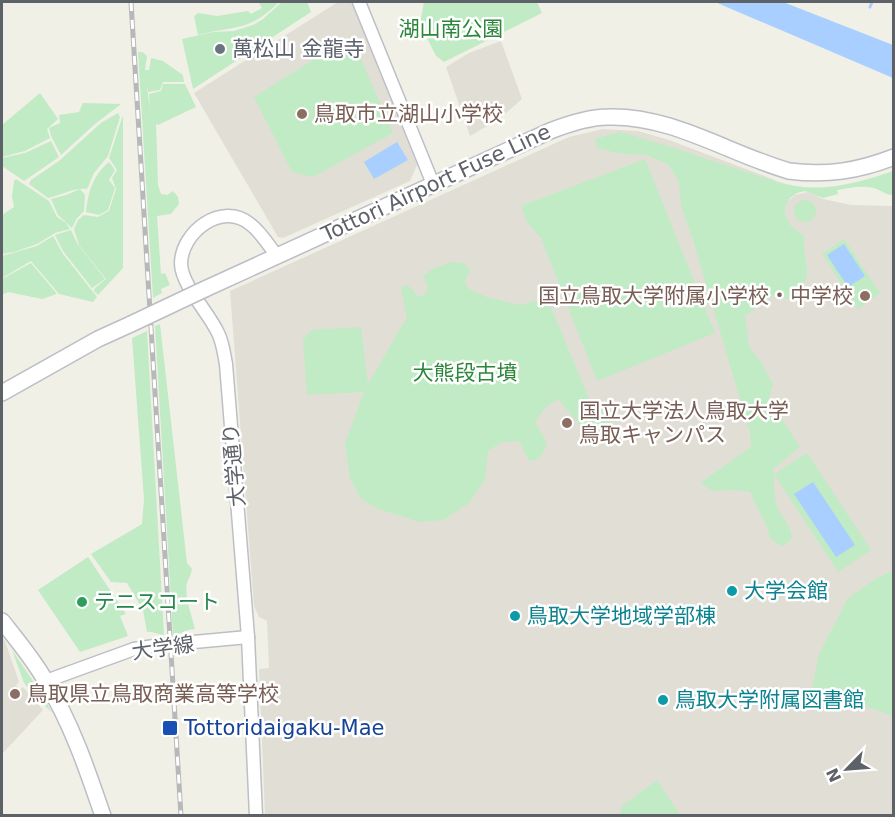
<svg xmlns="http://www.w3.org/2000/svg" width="895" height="817" viewBox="0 0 895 817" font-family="'DejaVu Sans','Noto Sans JP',sans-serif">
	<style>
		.education { fill: #e1dfd5 }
		.green { fill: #c0ebc5 }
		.water { fill: #a8cfff }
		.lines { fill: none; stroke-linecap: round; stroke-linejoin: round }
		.stream { stroke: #a8cfff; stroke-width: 3 }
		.tertiary-casing { stroke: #bdbfc6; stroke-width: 15 }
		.secondary-casing { stroke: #bbbec5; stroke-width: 18 }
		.tertiary { stroke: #fff; stroke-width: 12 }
		.secondary { stroke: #fff; stroke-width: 15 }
		.rail-casing { stroke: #b7b8b9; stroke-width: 5 }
		.rail { stroke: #fff; stroke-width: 3; stroke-dasharray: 9; stroke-linecap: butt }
		.tertiary-bridge-casing { stroke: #bdbfc6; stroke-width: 15; stroke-linecap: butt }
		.secondary-bridge-casing { stroke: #bbbec5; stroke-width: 18; stroke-linecap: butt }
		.tertiary-bridge { stroke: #fff; stroke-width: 12 }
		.secondary-bridge { stroke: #fff; stroke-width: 15 }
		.worship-dot { fill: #6b7280; stroke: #fff; stroke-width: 2 }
		.education-dot { fill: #8d6e63; stroke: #fff; stroke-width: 2 }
		.culture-dot { fill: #0f9aa8; stroke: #fff; stroke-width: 2 }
		.leisure-dot { fill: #2e9e5b; stroke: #fff; stroke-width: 2 }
		.transit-dot { fill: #1a4fb4; stroke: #fff; stroke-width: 2 }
		.labels { text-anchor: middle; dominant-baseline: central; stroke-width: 5; stroke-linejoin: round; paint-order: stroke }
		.park-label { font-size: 21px; fill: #2d873b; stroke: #fff }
		.worship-label { font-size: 21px; fill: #5b616d; stroke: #fff; text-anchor: start }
		.education-label { font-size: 21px; fill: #785e54; stroke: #fff; text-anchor: start }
		.street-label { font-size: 21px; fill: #5d6168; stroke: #fff }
		.culture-label { font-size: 21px; fill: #0d838f; stroke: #fff; text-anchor: start }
		.leisure-label { font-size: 21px; fill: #27864d; stroke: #fff; text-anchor: start }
		.transit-label { font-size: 21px; fill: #164399; stroke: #fff; text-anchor: start }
	</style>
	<rect width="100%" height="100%" fill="#f1f0e6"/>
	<g class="education">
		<path d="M 338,2 L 352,2 L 417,165 L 410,181 L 283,238 L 278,237 L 194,93 Z"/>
		<path d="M 501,41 L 522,99 L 499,119 L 470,136 L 446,67 L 469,53 Z"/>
		<path d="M 603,129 L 638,131 L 669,140 L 775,180 L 788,201 L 795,195 L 808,192 L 823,199 L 851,205 L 893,206 L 893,815 L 265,815 L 259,669 L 269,668 L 267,621 L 259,617 L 254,606 L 230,291 L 569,137 Z"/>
		<path d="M 2,637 L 5,641 L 19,682 L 16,685 L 19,690 L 23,687 L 43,710 L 2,754 Z"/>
	</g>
	<g class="green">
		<path d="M 260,2 L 279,2 C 249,32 236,25 198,35 L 194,16 L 198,13 L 217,16 L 248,11 L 251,14 L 262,8 L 259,3 Z"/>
		<path d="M 282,2 L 307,2 L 311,12 L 193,89 L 182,39 L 213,32 L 234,31 L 253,25 L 263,19 Z"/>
		<path d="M 424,2 L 537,2 L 542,13 L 444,62 L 436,56 L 420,24 Z"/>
		<path d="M 351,36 L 393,133 L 313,177 L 292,172 L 254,97 Z"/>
		<path d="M 138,52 L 142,52 L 147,56 L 145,70 L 149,70 L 151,58 L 163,61 L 183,75 L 184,82 L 163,82 L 160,90 L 148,92 L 146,80 L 150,109 L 149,94 L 161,91 L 163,84 L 185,84 L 196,107 L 158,125 L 156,124 L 158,185 L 161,194 L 167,195 L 173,191 L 178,197 L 179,204 L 171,214 L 157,216 L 161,274 L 165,273 L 170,285 L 161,289 L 162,293 L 153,298 Z"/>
		<path d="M 40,93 L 58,119 L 47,129 L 50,138 L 25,151 L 2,157 L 2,125 Z"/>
		<path d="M 83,103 L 121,104 L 95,124 L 61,155 L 51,136 L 49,128 L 60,123 L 59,115 L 79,112 Z"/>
		<path d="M 118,113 L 120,117 L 108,156 L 94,173 L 87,189 C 75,187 61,195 48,198 L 29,184 L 31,180 L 59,161 L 101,123 Z"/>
		<path d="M 123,115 L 123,268 L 98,295 L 94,291 L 95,288 L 106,279 L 79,245 L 74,229 L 78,220 L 84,215 L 98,217 L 109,211 L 116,189 L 112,178 L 117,170 L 109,158 Z"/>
		<path d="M 620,132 C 672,146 723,165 775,181 L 778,185 L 776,181 C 815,195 856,184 893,171 L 893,195 C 885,195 881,190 874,188 C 862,185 849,188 837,190 L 838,194 L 823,198 L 805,191 L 797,193 L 790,198 L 785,207 L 785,214 L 790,225 L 804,236 C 802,268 820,277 787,299 L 775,295 L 745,316 L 749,346 L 761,362 L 773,384 L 769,399 L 800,447 L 773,469 C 774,480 774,493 776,503 C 780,516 792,526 792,539 L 782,546 L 770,539 C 767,521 756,508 750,492 L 734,490 L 713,491 L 700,483 L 751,447 L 750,433 L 693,240 L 681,206 L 679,182 L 669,165 L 647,155 L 616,153 L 596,147 L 595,139 Z"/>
		<path d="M 51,141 L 59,157 L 24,181 L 2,166 L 2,158 L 25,153 Z"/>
		<path d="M 645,159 L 715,333 L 597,381 L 541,238 L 527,222 L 521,206 Z"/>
		<path d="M 109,162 L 115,170 L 109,180 L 115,188 L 108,210 L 99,215 L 86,212 C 88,192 93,175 109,162 Z"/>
		<path d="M 16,179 L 49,201 L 57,217 L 66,223 L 70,229 L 55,233 L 37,244 L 14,252 L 2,254 L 2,215 L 14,207 L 12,196 L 14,181 Z"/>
		<path d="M 80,189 L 85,195 L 84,211 L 77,218 L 72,228 L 58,215 L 51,199 L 66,195 Z"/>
		<circle cx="805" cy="211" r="11"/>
		<path d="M 71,230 L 77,243 L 105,279 L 92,288 L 63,251 L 55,235 Z"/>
		<path d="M 53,236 L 63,254 L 97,297 L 93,302 L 59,294 L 31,261 L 2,278 L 2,256 L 37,246 Z"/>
		<path d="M 844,239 L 880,293 L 858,309 L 822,254 Z"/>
		<path d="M 451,262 L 463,263 L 470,269 L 465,282 L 468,288 L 486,297 L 519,305 L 534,301 L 550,305 L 592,406 L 606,410 L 616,418 C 606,427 596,430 582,429 C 575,418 566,409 558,399 L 545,408 L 535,422 L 547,443 C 544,453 540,461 529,461 L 519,441 L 502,442 L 488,451 L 485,479 L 469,503 L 443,520 L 420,522 L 378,509 L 361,499 L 350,478 L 345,443 L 364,392 L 307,395 L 303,340 L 311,330 L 361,327 L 368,384 L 407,317 L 401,288 L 407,284 L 418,296 L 424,296 L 428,288 L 423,276 L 434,268 Z"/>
		<path d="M 31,263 L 57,294 L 42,299 L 8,292 L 2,295 L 2,279 Z"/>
		<path d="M 160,324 L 187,563 L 192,569 C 191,574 189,578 187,583 C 184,596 192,616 195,629 C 186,629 182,634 173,635 L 155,326 Z"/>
		<path d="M 147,331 L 164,635 C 158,635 153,631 147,632 L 143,610 L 127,583 L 111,582 L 91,554 L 142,524 L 144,499 L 132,338 Z"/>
		<path d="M 807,453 L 871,550 L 838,572 L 774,474 Z"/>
		<path d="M 88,557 L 126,614 L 120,616 L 128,636 L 80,652 L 38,590 Z"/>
		<path d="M 893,571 L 893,716 L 868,707 L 855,697 L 840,712 L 823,711 L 812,689 L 819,654 L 848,598 L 877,578 Z"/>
		<path d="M 12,650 L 41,693 L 52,713 L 24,683 Z"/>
		<path d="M 657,780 L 680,815 L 620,815 L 622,806 Z"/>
	</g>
	<g class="water">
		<path d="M 715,2 L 783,2 L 893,45 L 893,78 Z"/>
		<path d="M 397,142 L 408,160 L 374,179 L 364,162 Z"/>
		<path d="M 844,244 L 865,276 L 848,287 L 827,255 Z"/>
		<path d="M 813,482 L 855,545 L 836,557 L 794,494 Z"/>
	</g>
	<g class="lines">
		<path class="stream" d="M 870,7 L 872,2"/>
		<g class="tertiary-casing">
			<g id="tertiary">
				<path d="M 359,2 L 433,184"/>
				<path d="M 183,643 L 248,637"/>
				<path d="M 46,681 L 134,649 L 161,645"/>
				<path d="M 256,816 L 248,637 L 226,364 C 224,354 223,343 218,333 C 209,313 182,286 181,264 C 181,232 222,201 250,224 C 261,232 269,246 277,256"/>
			</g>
		</g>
		<g class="secondary-casing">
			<g id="secondary">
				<path d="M 205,289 L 550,131 C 568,124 588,117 608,117 C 672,115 729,154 789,171 C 826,176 858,171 894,157"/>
				<path d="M 2,393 L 98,339 L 131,324"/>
				<path d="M 2,621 C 17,640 33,659 45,680 C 71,722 87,769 103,816"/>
			</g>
		</g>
		<use href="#tertiary" class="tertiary"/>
		<use href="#secondary" class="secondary"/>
		<g class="rail-casing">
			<path id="rail" d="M 131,2 L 181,816"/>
		</g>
		<use href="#rail" class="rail"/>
		<g class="tertiary-bridge-casing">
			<path id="tertiary-bridge" d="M 161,645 L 183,643"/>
		</g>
		<g class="secondary-bridge-casing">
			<path id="secondary-bridge" d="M 131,324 L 205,289"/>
		</g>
		<use href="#tertiary-bridge" class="tertiary-bridge"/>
		<use href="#secondary-bridge" class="secondary-bridge"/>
	</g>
	<circle class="worship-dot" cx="220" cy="49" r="6"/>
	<g class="education-dot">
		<circle cx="302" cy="114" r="6"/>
		<circle cx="865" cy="296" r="6"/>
		<circle cx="567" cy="423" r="6"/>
		<circle cx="15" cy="694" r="6"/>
	</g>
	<g class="culture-dot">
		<circle cx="732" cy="591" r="6"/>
		<circle cx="515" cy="616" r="6"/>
		<circle cx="663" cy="700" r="6"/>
	</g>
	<circle class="leisure-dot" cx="82" cy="602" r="6"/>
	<rect class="transit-dot" x="162" y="720" width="16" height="16" rx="3"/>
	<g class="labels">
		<g class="park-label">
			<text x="451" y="29">湖山南公園</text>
			<text x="465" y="373">大熊段古墳</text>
		</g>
		<g class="worship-label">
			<text x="232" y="49">萬松山 金龍寺</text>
		</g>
		<g class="education-label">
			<text x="314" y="114">鳥取市立湖山小学校</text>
			<text x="853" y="296" text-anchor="end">国立鳥取大学附属小学校・中学校</text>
			<text x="579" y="411">国立大学法人鳥取大学<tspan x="579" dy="24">鳥取キャンパス</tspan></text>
			<text x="27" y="694">鳥取県立鳥取商業高等学校</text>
		</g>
		<g class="street-label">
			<text transform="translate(436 183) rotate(-25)">Tottori Airport Fuse Line</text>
			<text transform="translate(234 465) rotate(-95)">大学通り</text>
			<text transform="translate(163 648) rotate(-8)">大学線</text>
		</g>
		<g class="culture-label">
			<text x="744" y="591">大学会館</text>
			<text x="527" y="616">鳥取大学地域学部棟</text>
			<text x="675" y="700">鳥取大学附属図書館</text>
		</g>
		<g class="leisure-label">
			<text x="94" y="602">テニスコート</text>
		</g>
		<g class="transit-label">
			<text x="184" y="728">Tottoridaigaku-Mae</text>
		</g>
	</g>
	<rect width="895" height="817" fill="none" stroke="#5d6168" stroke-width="6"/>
	<g transform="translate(847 769) rotate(245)" stroke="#ffffff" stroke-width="4.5" paint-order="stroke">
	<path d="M0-4.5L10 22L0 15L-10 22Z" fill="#5d6168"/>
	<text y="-9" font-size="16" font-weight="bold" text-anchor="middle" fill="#5d6168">N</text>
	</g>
</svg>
